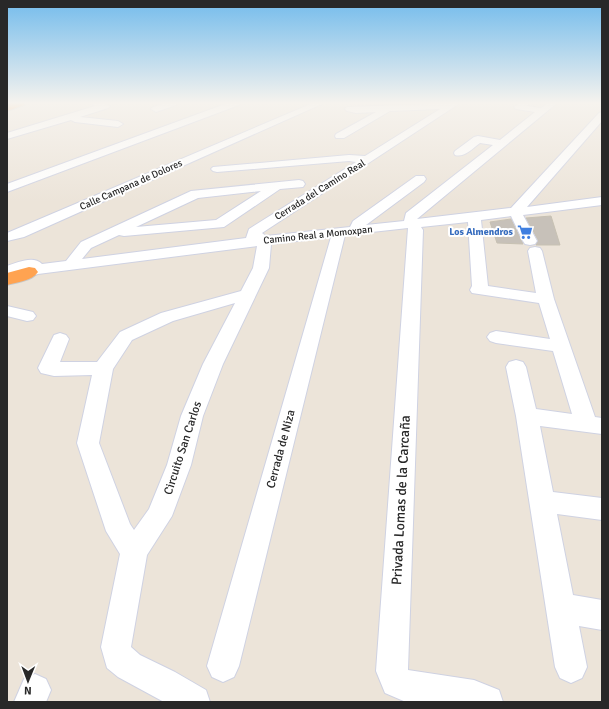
<svg xmlns="http://www.w3.org/2000/svg" width="609" height="709" viewBox="0 0 609 709" font-family="Signika,sans-serif">
	<style>
		.building { fill: #c7c1b9; stroke: #c7c1b3 }
		.lines { fill: none; stroke-linecap: round; stroke-linejoin: round }
		.minor-casing { stroke: #cfd2e2; stroke-width: 2 }
		.highway-casing { stroke: #c7c7c7; stroke-width: 2 }
		.minor { fill: #fff; fill-rule: evenodd }
		.highway { fill: #ffa351; fill-rule: evenodd }
		.labels { text-anchor: middle; dominant-baseline: central; stroke-width: 4; stroke-linejoin: round; paint-order: stroke }
		.far-street-label { font-size: 10px; fill: #282828; stroke: #fff }
		.far-shop-label { font-size: 10px; font-weight: bold; fill: #366cbe; stroke: #fff; text-anchor: end }
		.street-label { font-size: 12px; fill: #282828; stroke: #fff }
		.near-street-label { font-size: 14px; fill: #282828; stroke: #fff }
	</style>
	<rect width="100%" height="100%" fill="#ece4d9"/>
	<g class="building">
		<path d="M 551,216 L 560,245 L 536,245 L 538,240 L 526,218 Z"/>
		<path d="M 511,219 L 523,244 L 497,243 L 490,222 Z"/>
	</g>
	<g class="lines">
		<g class="minor-casing">
			<g id="minor">
				<path d="M 90,103 L 103,103 L 110,106 L 108,108 L 80,117 L 118,121 L 123,124 L 118,127 L 75,122 L 71,120 L 7,139 L 7,133 L 95,106 Z"/>
				<path d="M 165,103 L 177,103 L 176,105 L 156,112 L 151,109 L 153,107 Z"/>
				<path d="M 228,103 L 240,103 L 239,105 L 7,192 L 7,184 Z"/>
				<path d="M 313,103 L 324,103 L 24,237 L 7,241 L 7,233 Z"/>
				<path d="M 460,103 L 262,233 L 266,236 L 350,227 L 353,221 L 416,176 L 424,176 L 426,179 L 424,182 L 366,225 L 404,221 L 406,213 L 493,145 L 480,143 C 473,148 464,158 455,155 L 454,153 L 455,151 L 474,137 L 478,136 L 500,140 L 535,112 L 516,109 L 514,107 L 519,103 L 529,103 L 527,106 L 541,108 L 548,103 L 557,103 L 417,219 L 511,208 L 599,113 L 602,112 L 602,121 L 527,207 L 602,197 L 602,205 L 523,215 L 537,241 L 535,244 L 530,245 L 525,244 L 523,241 L 511,216 L 481,220 L 488,286 L 536,293 L 528,251 L 530,248 L 535,247 L 540,248 L 542,251 L 554,299 L 595,417 L 602,418 L 602,434 L 540,426 L 553,492 L 602,498 L 602,520 L 557,514 L 573,595 L 602,600 L 602,630 L 579,626 L 587,667 L 582,678 L 571,683 L 560,678 L 555,667 L 516,416 L 506,367 L 509,362 L 516,360 L 523,362 L 526,367 L 536,409 L 572,414 L 553,351 L 496,343 L 490,341 L 487,337 L 490,333 L 496,331 L 550,339 L 539,303 L 472,293 L 470,290 L 472,286 L 468,222 L 421,227 L 423,230 L 408,670 L 474,680 L 499,690 L 503,702 L 406,702 L 385,693 L 376,671 L 408,228 L 345,235 L 239,666 L 234,677 L 223,682 L 212,677 L 207,666 L 331,237 L 271,244 L 269,268 L 223,364 L 203,416 L 191,465 L 172,516 L 147,555 L 131,647 L 140,655 L 175,672 L 206,690 L 210,702 L 164,702 L 118,677 L 107,668 L 101,647 L 120,554 L 106,531 L 77,443 L 92,375 L 54,376 L 41,373 L 38,368 L 54,335 L 60,333 L 66,335 L 69,339 L 60,362 L 97,362 L 120,332 L 161,313 L 241,291 L 253,268 L 257,246 L 38,274 C 28,278 18,276 7,277 L 7,266 C 17,263 33,255 42,264 L 66,261 L 81,242 L 191,191 L 299,180 L 303,181 L 305,184 L 303,187 L 280,189 L 224,227 L 124,236 L 119,235 L 91,248 L 82,259 L 246,238 L 249,229 L 356,162 L 349,161 L 217,172 L 213,171 L 211,169 L 213,167 L 349,155 L 365,156 L 440,109 L 390,111 L 344,138 L 336,138 L 335,136 L 336,134 L 376,112 L 356,113 L 347,111 L 345,109 L 347,107 ZM 261,191 L 216,220 L 136,227 L 198,198 ZM 235,303 L 203,364 L 181,416 L 167,465 L 149,509 L 134,530 L 130,524 L 99,443 L 113,369 L 132,340 L 173,321 Z"/>
				<path d="M 7,306 L 33,312 L 36,316 L 33,320 L 27,321 L 7,316 Z"/>
				<path d="M 35,674 L 46,679 L 51,690 L 46,702 L 14,702 L 24,679 Z"/>
			</g>
		</g>
		<g class="highway-casing">
			<g id="highway">
				<path d="M 11,103 L 25,103 L 24,105 L 7,111 L 7,104 Z"/>
				<path d="M 29,267 L 35,268 L 38,272 C 32,281 17,282 7,285 L 7,273 Z"/>
			</g>
		</g>
		<use href="#minor" class="minor"/>
		<use href="#highway" class="highway"/>
	</g>
	<linearGradient id="sky" x2="0" y2="1"><stop stop-color="#74bcec"/><stop offset="0.51" stop-color="#f6f3ee"/><stop offset="1" stop-color="#f6f3ee" stop-opacity="0"/></linearGradient>
	<rect width="609" height="202" fill="url(#sky)"/>
	<defs>
		<g id="supermarket-bare" transform="scale(1.2)"><path d="M-6-5.5h2.5l.6 2H6L4.5 2H-2.5L-4.4-4H-6ZM-1.5 3.2a1.3 1.3 0 1 0 .1 0ZM3 3.2a1.3 1.3 0 1 0 .1 0Z" fill="#3f7fe0" stroke="#fff" stroke-width="2.5" paint-order="stroke"/></g>
	</defs>
	<g fill-rule="evenodd">
		<use href="#supermarket-bare" x="525" y="232"/>
	</g>
	<g class="labels">
		<g class="far-street-label">
			<text transform="translate(131 185) rotate(-24)">Calle Campana de Dolores</text>
			<text transform="translate(320 190) rotate(-32)">Cerrada del Camino Real</text>
			<text transform="translate(318 235) rotate(-6)">Camino Real a Momoxpan</text>
		</g>
		<g class="far-shop-label">
			<text x="513" y="232">Los Almendros</text>
		</g>
		<g class="street-label">
			<text transform="translate(183 448) rotate(-72)">Circuito San Carlos</text>
			<text transform="translate(281 449) rotate(-75)">Cerrada de Niza</text>
		</g>
		<g class="near-street-label">
			<text transform="translate(401 500) rotate(-87)">Privada Lomas de la Carcaña</text>
		</g>
	</g>
	<rect width="609" height="709" fill="none" stroke="#282828" stroke-width="16"/>
	<g transform="translate(28 681) rotate(181)" stroke="#ffffff" stroke-width="3" paint-order="stroke">
	<path d="M0-3L7 15L0 10L-7 15Z" fill="#282828"/>
	<text y="-6" font-size="11" font-weight="bold" text-anchor="middle" fill="#282828">N</text>
	</g>
</svg>
